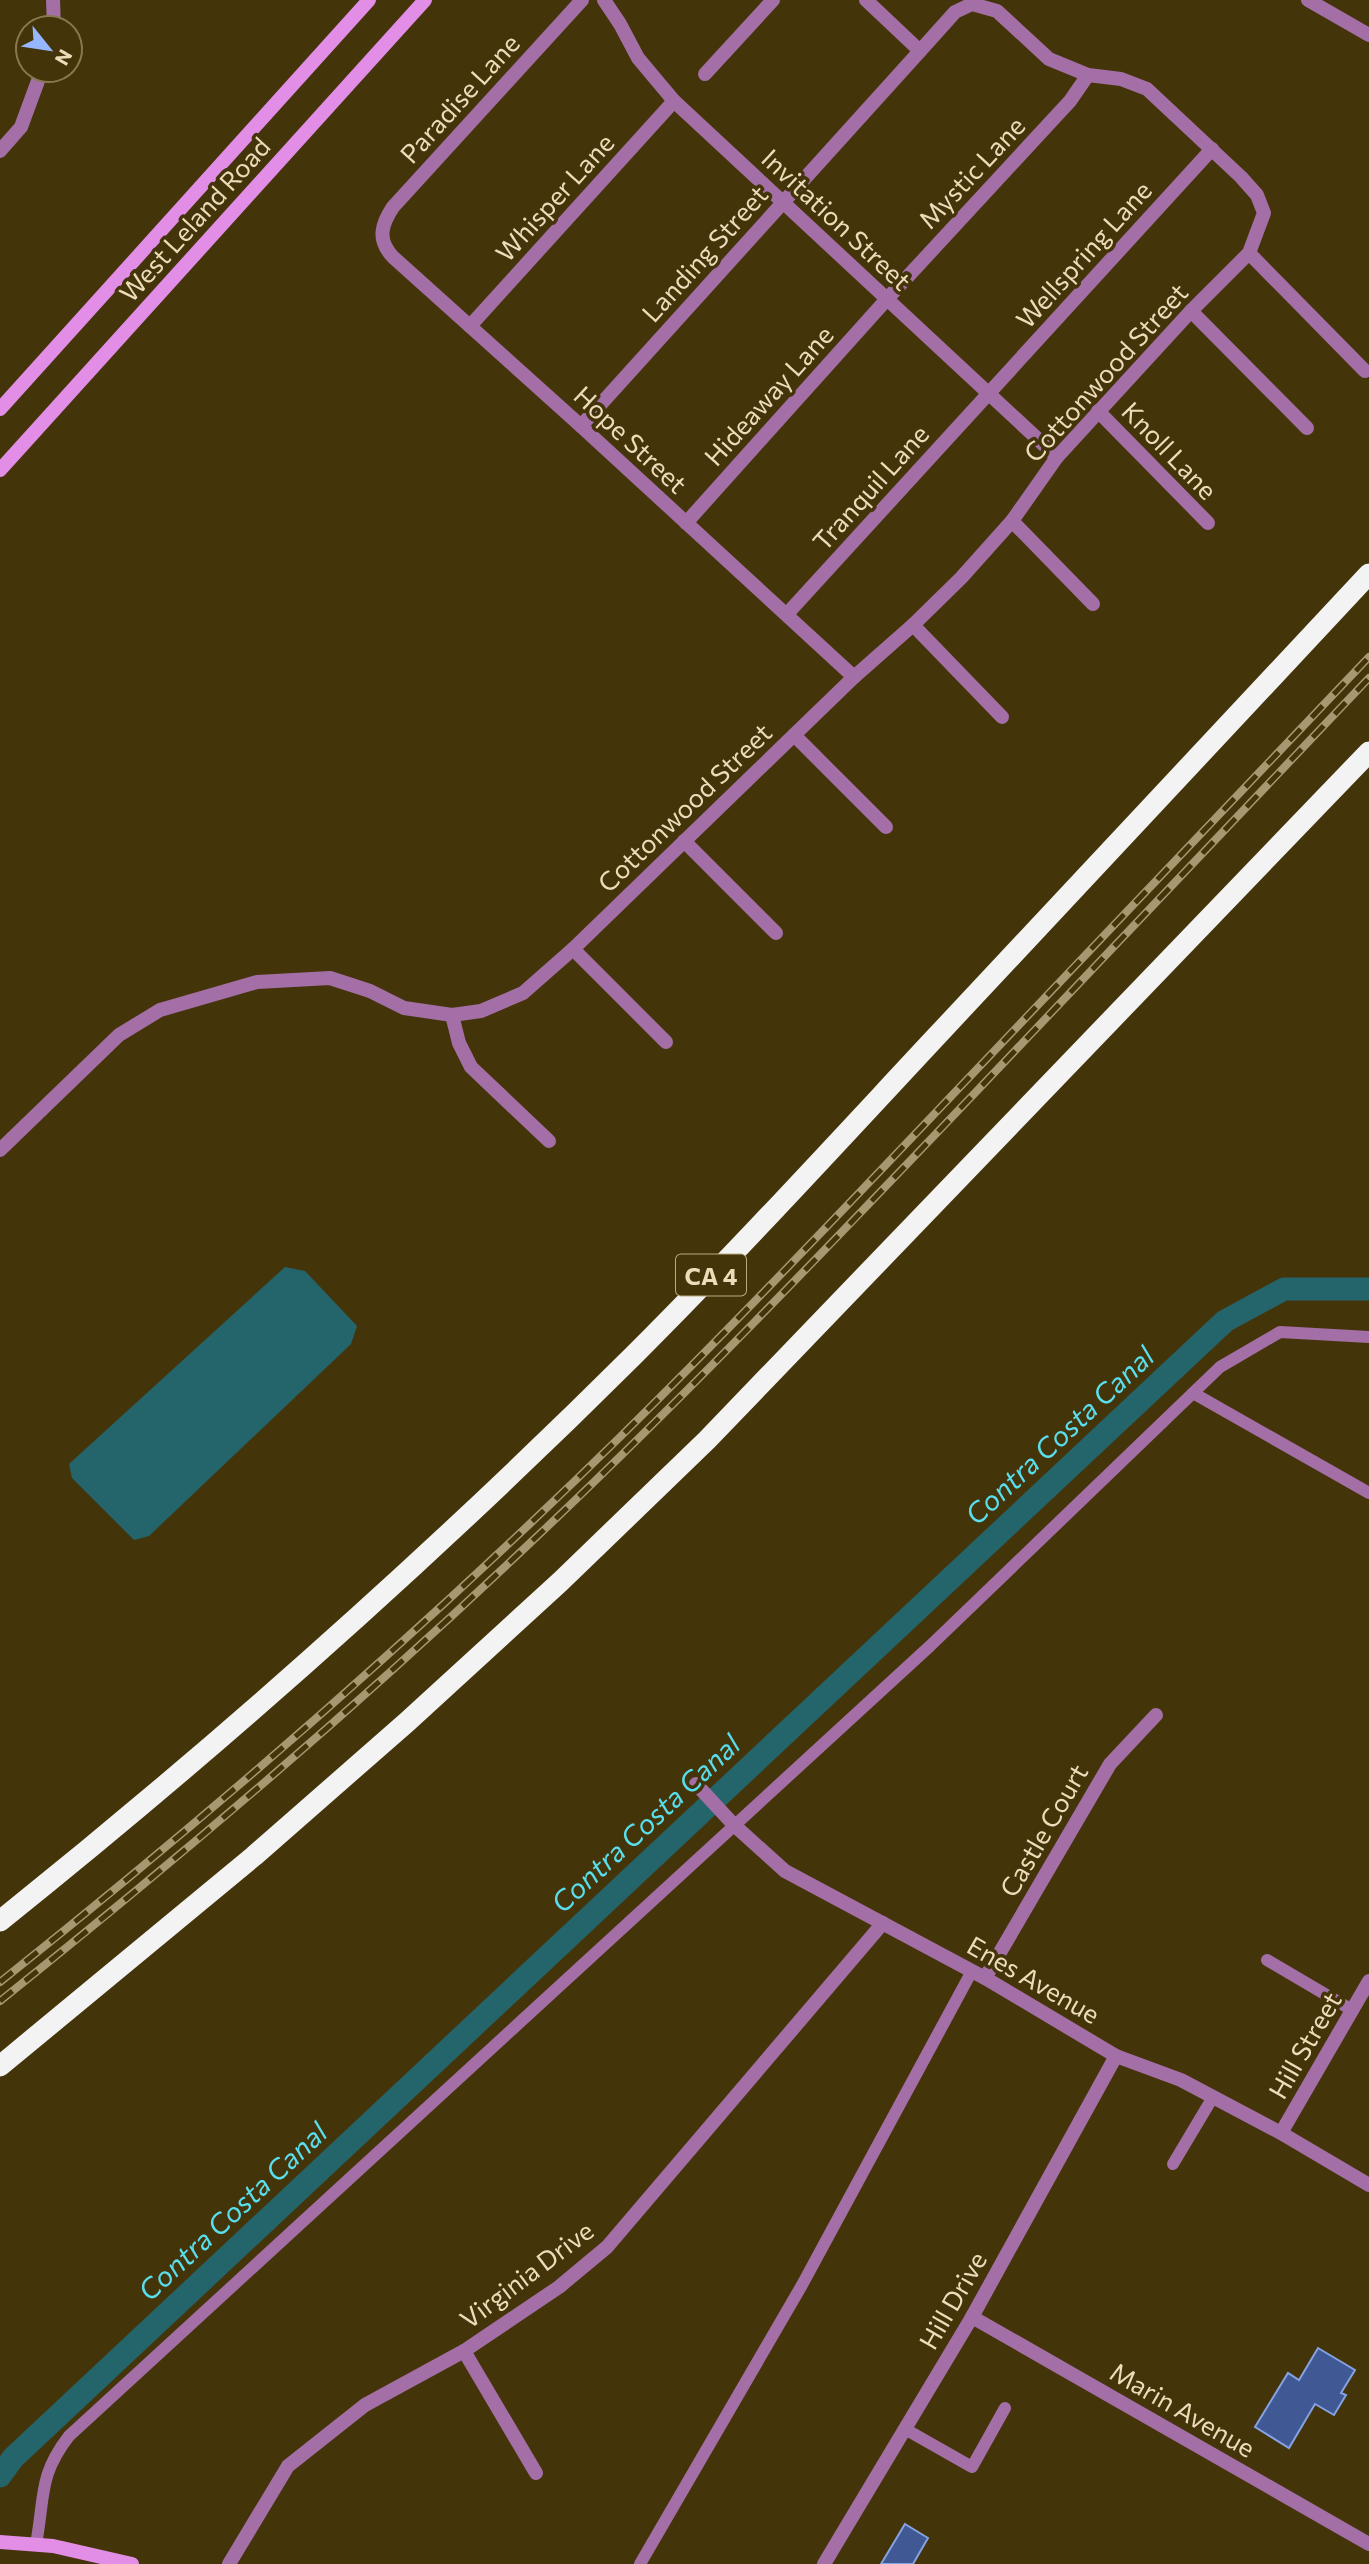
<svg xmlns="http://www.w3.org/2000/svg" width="1369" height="2564" viewBox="0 0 1369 2564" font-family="Commissioner,sans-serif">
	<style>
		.water { fill: #24656c }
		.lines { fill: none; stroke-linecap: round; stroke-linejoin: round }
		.canal { stroke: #24656c; stroke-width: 23 }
		.building { fill: #405995; stroke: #85a2e3; stroke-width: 2 }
		.lane { stroke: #a46fa6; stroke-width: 12 }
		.street { stroke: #a46fa6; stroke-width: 14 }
		.secondary { stroke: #e28de6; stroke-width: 14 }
		.highway { stroke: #f3f3f3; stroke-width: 21 }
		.rail-casing { stroke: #a89872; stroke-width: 8 }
		.rail { stroke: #44340a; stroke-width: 5; stroke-dasharray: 16; stroke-linecap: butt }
		.labels { text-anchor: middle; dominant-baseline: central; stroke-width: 7; stroke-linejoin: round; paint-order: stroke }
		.shield { fill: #44340a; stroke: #baaa84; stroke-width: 2 }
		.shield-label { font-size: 24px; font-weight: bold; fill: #eddcb9 }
		.street-label { font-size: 26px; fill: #eddcb9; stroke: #44340a }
		.water-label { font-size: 28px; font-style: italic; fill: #59deed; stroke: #44340a }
	</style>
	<rect width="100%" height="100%" fill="#44340a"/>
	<path class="water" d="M 285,1267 L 305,1271 L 357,1326 L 351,1344 L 149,1536 L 134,1540 L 72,1478 L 69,1464 Z"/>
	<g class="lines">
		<path class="canal" d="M 0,2476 L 13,2458 L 1225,1321 L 1284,1289 L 1369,1289"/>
	</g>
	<g class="building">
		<path d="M 1318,2348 L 1355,2370 L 1341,2393 L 1346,2395 L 1334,2415 L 1315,2404 L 1289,2448 L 1255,2427 L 1288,2373 L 1299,2380 Z"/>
		<path d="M 905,2524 L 928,2538 L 913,2564 L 881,2564 Z"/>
	</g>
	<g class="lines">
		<g class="lane">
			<path d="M 1193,1393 L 1369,1493"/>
			<path d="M 1267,1960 L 1352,2010"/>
			<path d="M 1173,2164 L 1213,2097"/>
			<path d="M 905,2429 L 972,2467 L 1005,2408"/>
			<path d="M 36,2544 C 45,2497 38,2476 69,2436 L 930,1646 L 1220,1367 L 1280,1332 L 1369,1337"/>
			<path d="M 640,2564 L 802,2285 L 972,1971"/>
		</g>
		<g class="street">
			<path d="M 53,0 L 54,28"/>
			<path d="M 582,0 L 393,207 C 381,225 377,240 393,257 L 581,426 L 854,677"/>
			<path d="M 604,0 L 620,24 L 638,58 L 674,101 L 1057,457"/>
			<path d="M 1308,0 L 1369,35"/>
			<path d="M 705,74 L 773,0"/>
			<path d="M 0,151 L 21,127 L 42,70"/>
			<path d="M 1249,253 L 1365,371"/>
			<path d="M 1191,311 L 1307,428"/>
			<path d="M 470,326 L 674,101"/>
			<path d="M 1098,411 L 1208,523"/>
			<path d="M 581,426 L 920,51"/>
			<path d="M 1012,521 L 1093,604"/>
			<path d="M 686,523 L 887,299 L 1070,101 L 1088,75"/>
			<path d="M 787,614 L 1212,149"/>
			<path d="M 913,625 L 1002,717"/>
			<path d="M 794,735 L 886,827"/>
			<path d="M 684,841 L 776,933"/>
			<path d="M 573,949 L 666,1042"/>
			<path d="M 452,1015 L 459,1043 L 471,1067 L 549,1141"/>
			<path d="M 0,1150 L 119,1035 L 160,1010 L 257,982 L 330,978 L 370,991 L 404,1008 L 452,1015 L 481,1011 L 523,993 L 573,949 L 854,677 L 913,625 L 961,578 L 1012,521 L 1057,457 L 1191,311 L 1249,253 L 1264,213 L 1257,195 L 1241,177 L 1147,89 L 1121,79 L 1088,75 L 1049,59 L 997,11 L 972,4 L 955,12 L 920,51 L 866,0"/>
			<path d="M 696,1784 L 734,1825 L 785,1871 L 985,1978 L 1116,2056 L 1181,2080 L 1281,2133 L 1369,2185"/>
			<path d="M 985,1978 L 1110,1764 L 1156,1715"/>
			<path d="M 1281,2133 L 1369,1981"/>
			<path d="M 972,2317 L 1369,2544"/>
			<path d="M 464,2351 L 536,2473"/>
			<path d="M 229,2564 L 288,2466 L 365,2405 L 464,2351 L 559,2287 L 607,2247 L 883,1923"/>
			<path d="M 824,2564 L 972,2317 L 1116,2056"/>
		</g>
		<g class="secondary">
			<path d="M 0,409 L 369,0"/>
			<path d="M 0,470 L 425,0"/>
			<path d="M 0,2542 L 53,2546 L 132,2564"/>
		</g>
		<g class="highway">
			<path d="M 0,1921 C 221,1744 434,1554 634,1355 C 737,1252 835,1145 933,1040 C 1079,884 1224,729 1369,574"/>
			<path d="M 0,2066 L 254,1856 L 407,1722 L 560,1582 L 707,1440 L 1369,752"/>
		</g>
		<g class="rail-casing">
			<g id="rail">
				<path d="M 0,1982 C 215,1811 423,1630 619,1438 C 742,1317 860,1192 979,1067 C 1109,930 1239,794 1369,657"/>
				<path d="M 0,2001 C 182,1856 360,1704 529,1544 C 682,1400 828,1247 973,1095 C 1105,956 1237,817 1369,678"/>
			</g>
		</g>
		<use href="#rail" class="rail"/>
	</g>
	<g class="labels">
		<rect class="shield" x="676" y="1254.5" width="70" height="41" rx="5"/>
		<g class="shield-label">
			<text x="711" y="1275">CA 4</text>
		</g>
		<g class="street-label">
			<text transform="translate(459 98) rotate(-48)">Paradise Lane</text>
			<text transform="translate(971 172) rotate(-47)">Mystic Lane</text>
			<text transform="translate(554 197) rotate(-48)">Whisper Lane</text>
			<text transform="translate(194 219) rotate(-48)">West Leland Road</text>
			<text transform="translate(837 219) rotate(43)">Invitation Street</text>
			<text transform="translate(704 253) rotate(-48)">Landing Street</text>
			<text transform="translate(1083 254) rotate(-48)">Wellspring Lane</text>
			<text transform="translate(1105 372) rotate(-48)">Cottonwood Street</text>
			<text transform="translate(768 395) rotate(-48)">Hideaway Lane</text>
			<text transform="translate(631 439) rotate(43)">Hope Street</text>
			<text transform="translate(1170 450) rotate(46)">Knoll Lane</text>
			<text transform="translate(870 487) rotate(-48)">Tranquil Lane</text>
			<text transform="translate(684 807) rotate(-44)">Cottonwood Street</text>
			<text transform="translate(1043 1830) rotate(-60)">Castle Court</text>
			<text transform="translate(1034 1979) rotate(30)">Enes Avenue</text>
			<text transform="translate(1304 2045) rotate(-60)">Hill Street</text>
			<text transform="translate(526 2274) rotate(-37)">Virginia Drive</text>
			<text transform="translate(952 2300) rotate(-60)">Hill Drive</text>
			<text transform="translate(1183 2409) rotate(30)">Marin Avenue</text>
		</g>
		<g class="water-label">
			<text transform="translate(1059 1435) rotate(-43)">Contra Costa Canal</text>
			<text transform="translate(645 1823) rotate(-43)">Contra Costa Canal</text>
			<text transform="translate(232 2211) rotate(-43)">Contra Costa Canal</text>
		</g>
	</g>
	<g transform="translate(49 49) rotate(120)"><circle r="33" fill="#44340a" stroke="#887750" stroke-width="2"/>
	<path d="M0-5L12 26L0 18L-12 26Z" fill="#96b6fd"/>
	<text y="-10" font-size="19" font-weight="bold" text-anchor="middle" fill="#eddcb9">N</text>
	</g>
</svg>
